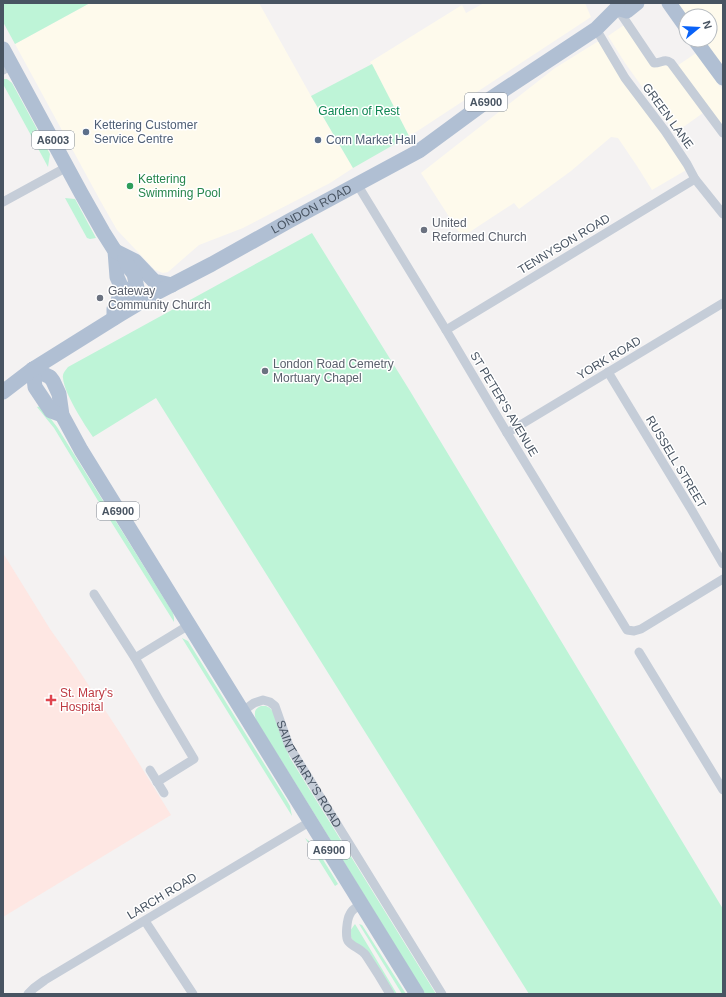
<svg xmlns="http://www.w3.org/2000/svg" width="726" height="997" viewBox="0 0 726 997" font-family="Helvetica,sans-serif">
	<style>
		.commercial { fill: #fefaec }
		.medical { fill: #fee7e3 }
		.green { fill: #bef4d7 }
		.lines { fill: none; stroke-linecap: round; stroke-linejoin: round }
		.street { stroke: #c5cdd8; stroke-width: 9 }
		.primary { stroke: #b0bfd3; stroke-width: 15 }
		.service-dot { fill: #5c6f8a; stroke: #fff; stroke-width: 1.5 }
		.leisure-dot { fill: #2e9e5b; stroke: #fff; stroke-width: 1.5 }
		.worship-dot { fill: #6b7280; stroke: #fff; stroke-width: 1.5 }
		.health-dot { fill: #e0444e; stroke: #fff; stroke-width: 1.5 }
		.labels { text-anchor: middle; dominant-baseline: central; stroke-width: 3; stroke-linejoin: round; paint-order: stroke }
		.shield { fill: #fff; stroke: #7f8791; stroke-width: 1 }
		.shield-label { font-size: 11px; font-weight: bold; fill: #485462 }
		.park-label { font-size: 12px; fill: #0e8753; stroke: #fff }
		.street-label { font-size: 12px; fill: #485462; stroke: #fff }
		.service-label { font-size: 12px; fill: #4e5e75; stroke: #fff; text-anchor: start }
		.leisure-label { font-size: 12px; fill: #27864d; stroke: #fff; text-anchor: start }
		.worship-label { font-size: 12px; fill: #5b616d; stroke: #fff; text-anchor: start }
		.health-label { font-size: 12px; fill: #be3a42; stroke: #fff; text-anchor: start }
	</style>
	<rect width="100%" height="100%" fill="#f4f2f2"/>
	<g class="commercial">
		<path d="M 90,3 L 259,3 L 311,96 L 353,168 L 330,183 L 243,228 L 199,245 L 168,272 L 163,273 L 155,270 L 117,230 L 101,202 L 15,44 Z"/>
		<path d="M 484,3 L 585,3 L 591,17 L 416,132 L 409,136 L 370,62 L 462,5 L 466,13 Z"/>
		<path d="M 676,3 L 723,3 L 723,68 L 703,40 L 710,40 L 710,16 L 686,16 Z"/>
		<path d="M 624,25 L 652,67 L 668,65 L 703,113 L 675,133 L 625,63 L 608,36 Z"/>
		<path d="M 597,42 L 599,42 L 622,80 L 688,169 L 652,190 L 637,166 L 618,138 L 611,137 L 571,171 L 519,209 L 514,203 L 462,237 L 421,173 L 555,68 Z"/>
		<path d="M 696,53 L 723,91 L 723,129 L 677,66 Z"/>
	</g>
	<path class="medical" d="M 3,553 L 50,629 L 74,663 L 122,736 L 171,815 L 3,917 Z"/>
	<g class="green">
		<path d="M 3,3 L 90,3 L 15,44 L 3,22 Z"/>
		<path d="M 372,64 L 409,136 L 353,168 L 311,96 Z"/>
		<path d="M 3,79 L 7,79 L 12,83 L 37,129 L 33,139 L 3,84 Z"/>
		<path d="M 38,132 L 50,154 L 49,160 L 48,167 L 34,141 Z"/>
		<path d="M 65,198 L 75,199 L 96,238 L 90,239 L 87,238 Z"/>
		<path d="M 312,233 L 410,391 L 723,909 L 723,994 L 529,994 L 156,398 L 93,437 C 84,424 64,393 63,378 C 62,374 65,371 68,367 Z"/>
		<path d="M 41,406 L 57,427 L 173,613 L 174,618 L 174,622 L 100,504 L 54,428 L 37,407 Z"/>
		<path d="M 182,638 L 188,641 L 191,646 L 286,799 L 290,806 L 292,816 Z"/>
		<path d="M 261,706 L 266,706 L 270,708 L 273,712 L 283,741 L 290,758 L 436,994 L 425,994 L 317,818 L 256,720 C 254,713 254,709 261,706 Z"/>
		<path d="M 305,838 L 314,845 L 338,884 L 335,886 Z"/>
		<path d="M 355,924 L 397,994 L 394,994 L 366,949 L 354,942 L 352,939 L 350,935 L 350,931 Z"/>
		<path d="M 359,924 L 362,925 L 364,928 L 406,994 L 402,994 Z"/>
	</g>
	<g class="lines">
		<g class="street">
			<path d="M 617,8 L 654,63 C 662,63 664,58 671,63 L 723,133"/>
			<path d="M 596,29 L 625,78 L 665,131 L 687,164 L 695,179 L 723,214"/>
			<path d="M 3,70 L 12,65"/>
			<path d="M 357,184 L 446,330 L 507,433 L 627,630 L 634,631 L 641,629 L 723,579"/>
			<path d="M 3,202 L 67,167"/>
			<path d="M 446,330 L 695,179"/>
			<path d="M 608,372 L 691,509 L 723,564"/>
			<path d="M 507,433 L 723,303"/>
			<path d="M 94,594 L 135,658 L 159,700 L 194,759 L 157,782"/>
			<path d="M 639,652 L 723,790"/>
			<path d="M 135,658 L 189,625"/>
			<path id="s1" d="M 243,711 L 254,703 L 263,700 L 270,702 L 275,706 L 289,746 L 295,756 L 442,994"/>
			<path d="M 150,770 L 164,793"/>
			<path d="M 362,904 C 357,907 352,909 350,914 C 347,919 345,936 348,941 C 353,948 362,948 367,957 C 375,969 383,982 390,994"/>
			<path d="M 145,921 L 193,994"/>
			<path d="M 28,994 L 34,988 L 45,980 L 311,821"/>
		</g>
		<g class="primary">
			<path d="M 669,3 L 686,27"/>
			<path d="M 617,8 L 627,11 L 637,3"/>
			<path d="M 695,40 L 723,78"/>
			<path d="M 3,49 L 81,193 L 103,232 L 115,251 L 117,277 L 121,286 L 140,302"/>
			<path d="M 115,251 L 135,261 L 154,281 L 172,285"/>
			<path d="M 125,258 L 128,266 L 134,274 L 140,302"/>
			<path d="M 114,318 L 114,309 L 118,302 L 121,286"/>
			<path d="M 33,369 L 50,377 L 53,381 L 59,394 L 62,415 L 81,450 L 417,994"/>
			<path d="M 33,369 L 35,387 L 51,411 L 62,415"/>
			<path id="s2" d="M 3,392 L 33,369 L 121,314 L 156,293 L 212,264 L 289,221 L 419,151 L 487,101 L 596,29 L 617,8 L 618,3"/>
		</g>
	</g>
	<g class="service-dot">
		<circle cx="86" cy="132" r="4"/>
		<circle cx="318" cy="140" r="4"/>
	</g>
	<circle class="leisure-dot" cx="130" cy="186" r="4"/>
	<g class="worship-dot">
		<circle cx="424" cy="230" r="4"/>
		<circle cx="100" cy="298" r="4"/>
		<circle cx="265" cy="371" r="4"/>
	</g>
	<path class="health-dot" d="M49 694h4v4h4v4h-4v4h-4v-4h-4v-4h4z"/>
	<g class="labels">
		<g class="shield">
			<rect x="465" y="93" width="42" height="18" rx="3"/>
			<rect x="32" y="131" width="42" height="18" rx="3"/>
			<rect x="97" y="502" width="42" height="18" rx="3"/>
			<rect x="308" y="841" width="42" height="18" rx="3"/>
		</g>
		<g class="shield-label">
			<text x="486" y="102">A6900</text>
			<text x="53" y="140">A6003</text>
			<text x="118" y="511">A6900</text>
			<text x="329" y="850">A6900</text>
		</g>
		<g class="park-label">
			<text x="359" y="111">Garden of Rest</text>
		</g>
		<g class="street-label">
			<text transform="translate(668 116) rotate(54)">GREEN LANE</text>
			<text stroke="none"><textPath href="#s2" startOffset="359">LONDON ROAD</textPath></text>
			<text transform="translate(564 244) rotate(-31)">TENNYSON ROAD</text>
			<text transform="translate(609 358) rotate(-31)">YORK ROAD</text>
			<text transform="translate(504 404) rotate(59)">ST PETER'S AVENUE</text>
			<text transform="translate(676 462) rotate(59)">RUSSELL STREET</text>
			<text stroke="none"><textPath href="#s1" startOffset="113">SAINT MARY'S ROAD</textPath></text>
			<text transform="translate(162 896) rotate(-31)">LARCH ROAD</text>
		</g>
		<g class="service-label">
			<text x="94" y="125">Kettering Customer<tspan x="94" dy="14">Service Centre</tspan></text>
			<text x="326" y="140">Corn Market Hall</text>
		</g>
		<g class="leisure-label">
			<text x="138" y="179">Kettering<tspan x="138" dy="14">Swimming Pool</tspan></text>
		</g>
		<g class="worship-label">
			<text x="432" y="223">United<tspan x="432" dy="14">Reformed Church</tspan></text>
			<text x="108" y="291">Gateway<tspan x="108" dy="14">Community Church</tspan></text>
			<text x="273" y="364">London Road Cemetry<tspan x="273" dy="14">Mortuary Chapel</tspan></text>
		</g>
		<g class="health-label">
			<text x="60" y="693">St. Mary's<tspan x="60" dy="14">Hospital</tspan></text>
		</g>
	</g>
	<rect width="726" height="997" fill="none" stroke="#485462" stroke-width="8"/>
	<g transform="translate(698 28) rotate(72)"><circle r="19" fill="#ffffff" stroke="#b6bbc0"/>
	<path d="M0-3L7 15L0 10L-7 15Z" fill="#0962f8"/>
	<text y="-6" font-size="11" font-weight="bold" text-anchor="middle" fill="#485462">N</text>
	</g>
</svg>
